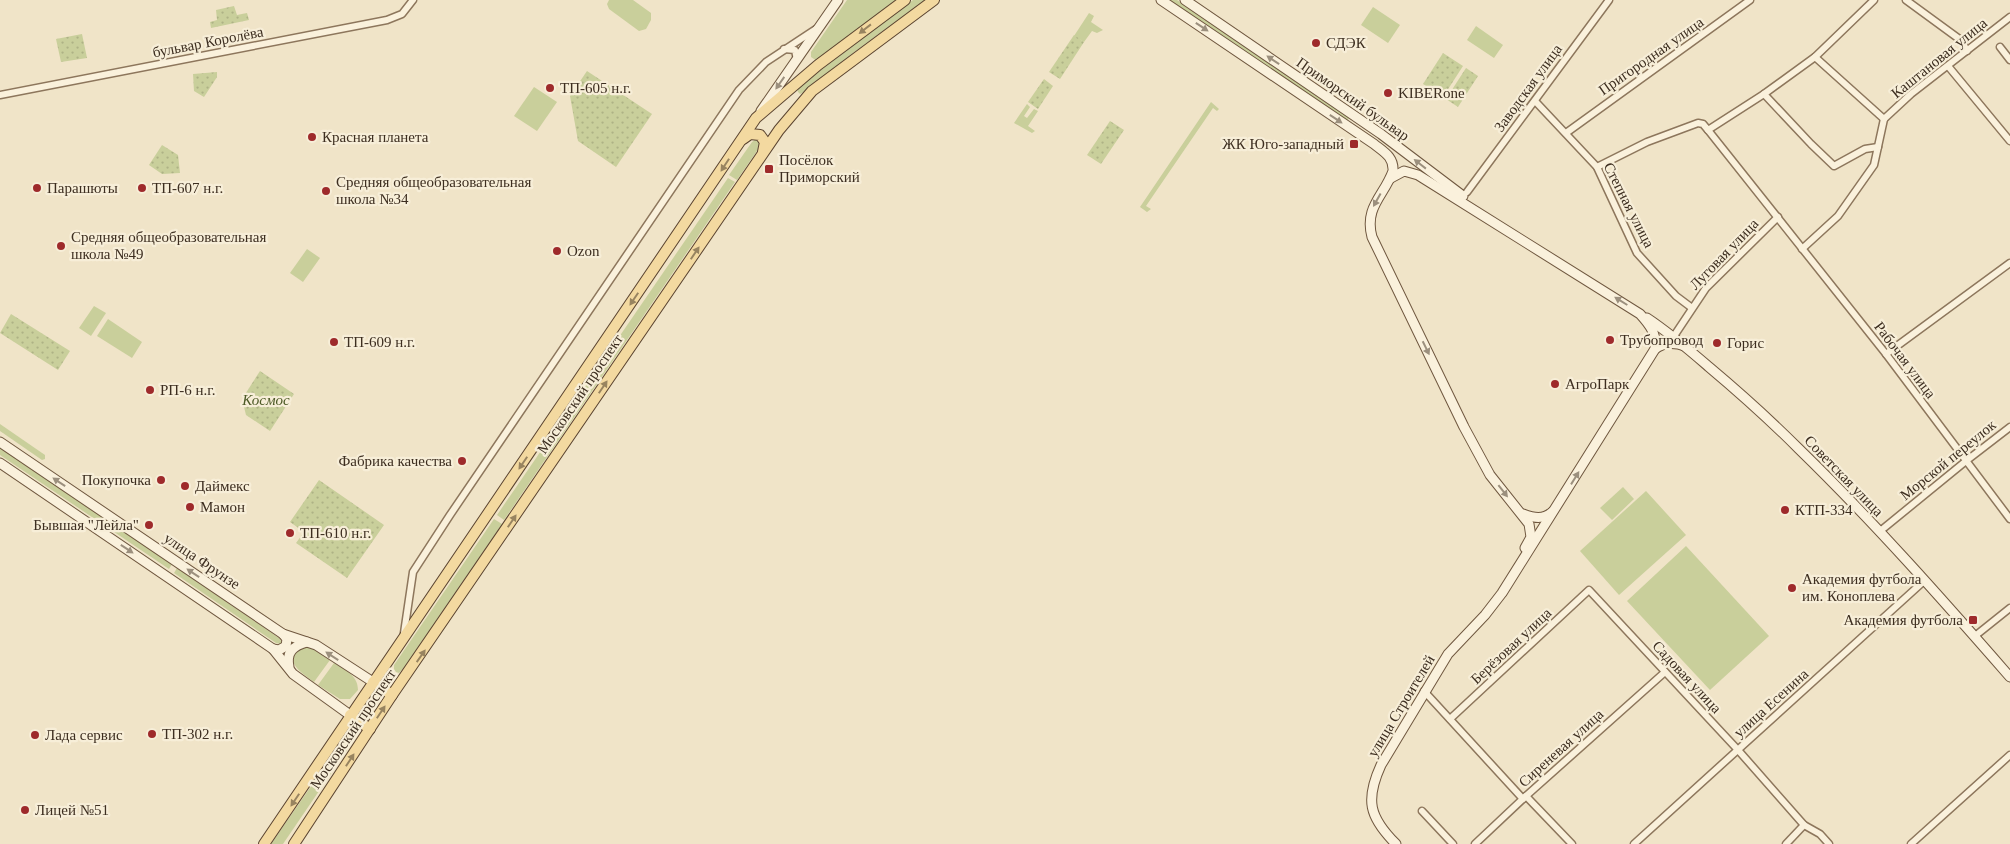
<svg xmlns="http://www.w3.org/2000/svg" width="2010" height="844" viewBox="0 0 2010 844" font-family="'Times New Roman',serif">
	<style>
		.green { fill: #c9cf9b }
		.park { fill: url(#park-dots) }
		.lines { fill: none; stroke-linecap: round; stroke-linejoin: round }
		.street-casing { stroke: #8d765c; stroke-width: 9 }
		.secondary-casing { stroke: #6f573f; stroke-width: 11 }
		.primary-casing { stroke: #5b4430; stroke-width: 12 }
		.street { stroke: #faf1dc; stroke-width: 6 }
		.secondary { stroke: #faf1dc; stroke-width: 9 }
		.primary { stroke: #f3d9a0; stroke-width: 10 }
		.oneway { fill: #9c907e }
		.oneway2 { fill: #988460 }
		.poi-dot { fill: #9e2a2b; stroke: #f7eed8; stroke-width: 2 }
		.labels { text-anchor: middle; dominant-baseline: central; stroke-width: 4.5; stroke-linejoin: round; paint-order: stroke }
		.street-label { font-size: 15px; fill: #3d2e20; stroke: #f7eed8 }
		.poi-label { font-size: 15px; fill: #3d2e20; stroke: #f7eed8; text-anchor: start }
		.park-label { font-size: 15px; font-style: italic; fill: #4d5a26; stroke: #f7eed8 }
	</style>
	<defs>
		<pattern id="park-dots" width="8" height="8" patternUnits="userSpaceOnUse" patternTransform="scale(1.25)"><rect width="8" height="8" fill="#c9cf9b"/><path d="M2 2h.1M6 6h.1" fill="none" stroke="#aeb285" stroke-width="1.8" stroke-linecap="round"/></pattern>
	</defs>
	<rect width="100%" height="100%" fill="#f0e4c8"/>
	<g class="green">
		<path d="M 609,0 L 633,0 L 651,13 L 651,20 L 646,29 L 639,31 L 609,9 L 607,4 Z"/>
		<path d="M 847,0 L 901,0 L 817,61 L 811,57 L 811,52 Z"/>
		<path d="M 913,0 L 925,0 L 853,53 L 806,91 L 800,94 L 798,92 L 797,89 L 800,86 Z"/>
		<path d="M 1167,0 L 1177,0 L 1350,117 L 1347,121 Z"/>
		<path d="M 1373,7 L 1400,25 L 1388,43 L 1361,25 Z"/>
		<path d="M 1089,13 L 1094,16 L 1091,22 L 1103,30 L 1097,33 L 1092,31 L 1084,42 L 1074,36 Z"/>
		<path d="M 1476,26 L 1503,45 L 1494,58 L 1467,40 Z"/>
		<path d="M 534,87 L 557,102 L 537,131 L 514,116 Z"/>
		<path d="M 1211,102 L 1219,109 L 1217,111 L 1213,108 L 1146,206 L 1151,209 L 1147,212 L 1140,207 Z"/>
		<path d="M 1027,104 L 1030,107 L 1024,116 L 1027,118 L 1034,109 L 1038,111 L 1028,126 L 1035,131 L 1032,133 L 1014,123 Z"/>
		<path d="M 756,139 L 761,142 L 759,148 L 737,180 L 729,175 L 752,142 Z"/>
		<path d="M 728,178 L 735,182 L 504,520 L 497,515 Z"/>
		<path d="M 307,249 L 320,258 L 303,282 L 290,273 Z"/>
		<path d="M 94,306 L 106,313 L 91,336 L 79,328 Z"/>
		<path d="M 108,319 L 142,342 L 132,358 L 97,336 Z"/>
		<path d="M 0,424 L 45,455 L 45,459 L 42,460 L 0,431 Z"/>
		<path d="M 0,447 L 172,564 L 169,569 L 0,455 Z"/>
		<path d="M 1623,487 L 1634,499 L 1612,520 L 1600,508 Z"/>
		<path d="M 1646,491 L 1686,535 L 1619,595 L 1580,551 Z"/>
		<path d="M 494,519 L 502,524 L 403,669 L 399,673 L 396,672 L 394,669 L 394,665 Z"/>
		<path d="M 1686,546 L 1769,636 L 1710,690 L 1627,601 Z"/>
		<path d="M 177,568 L 279,638 L 281,641 L 281,644 L 276,643 L 174,573 Z"/>
		<path d="M 304,647 L 312,648 L 330,660 L 314,682 C 302,673 280,660 304,647 Z"/>
		<path d="M 334,663 C 345,670 358,675 358,690 L 350,699 L 340,699 L 318,685 Z"/>
		<path d="M 348,733 L 355,738 L 283,844 L 271,844 Z"/>
	</g>
	<g class="park">
		<path d="M 234,6 L 237,15 L 247,13 L 249,20 L 211,28 L 210,22 L 217,20 L 216,10 Z"/>
		<path d="M 82,34 L 87,58 L 61,62 L 56,39 Z"/>
		<path d="M 1074,35 L 1084,42 L 1060,79 L 1049,72 Z"/>
		<path d="M 1443,53 L 1463,66 L 1443,97 L 1423,84 Z"/>
		<path d="M 1466,68 L 1478,76 L 1458,107 L 1446,99 Z"/>
		<path d="M 587,71 L 652,114 L 616,167 L 578,141 L 570,96 Z"/>
		<path d="M 217,72 L 217,77 L 204,97 L 194,91 L 193,74 Z"/>
		<path d="M 1044,79 L 1053,86 L 1038,109 L 1028,102 Z"/>
		<path d="M 1110,121 L 1124,130 L 1101,164 L 1087,155 Z"/>
		<path d="M 162,145 L 178,155 L 180,173 L 162,174 L 149,165 Z"/>
		<path d="M 11,314 L 70,351 L 58,370 L 0,333 Z"/>
		<path d="M 260,371 L 294,394 L 270,431 L 246,415 L 242,399 Z"/>
		<path d="M 319,480 L 384,525 L 347,578 L 296,543 L 304,532 L 290,522 Z"/>
	</g>
	<g class="lines">
		<g class="street-casing">
			<g id="street">
				<path d="M 1906,0 L 1962,41 L 1967,51"/>
				<path d="M 2000,47 L 2010,60"/>
				<path d="M 784,49 L 795,50 L 797,60"/>
				<path d="M 1815,57 L 1884,119"/>
				<path d="M 1948,66 L 2010,141"/>
				<path d="M 1764,94 L 1811,144 L 1834,166 L 1865,149 L 1878,147"/>
				<path d="M 0,95 L 387,20 L 402,14 L 413,0"/>
				<path d="M 1535,101 L 1597,167 L 1637,253 L 1676,296 L 1692,308"/>
				<path d="M 1884,119 L 1911,94 L 2010,17"/>
				<path d="M 1708,130 L 1886,354 L 2010,519"/>
				<path d="M 1566,133 L 1750,0"/>
				<path d="M 1597,167 L 1647,142 L 1698,123 L 1703,124 L 1708,130 L 1764,94 L 1815,57 L 1874,0"/>
				<path d="M 1467,192 L 1609,0"/>
				<path d="M 1802,249 L 1838,216 L 1874,165 L 1884,119"/>
				<path d="M 1674,336 L 1706,288 L 1778,217"/>
				<path d="M 1886,354 L 2010,263"/>
				<path d="M 1879,532 L 1966,461 L 2010,427"/>
				<path d="M 404,633 L 413,572 L 450,515 L 739,90 L 766,62 L 816,29"/>
				<path d="M 1975,636 L 2010,608"/>
				<path d="M 1424,691 L 1523,799"/>
				<path d="M 1450,719 L 1589,590 L 1738,750 L 1804,825 L 1820,834 L 1829,844"/>
				<path d="M 1526,796 L 1572,844"/>
				<path d="M 1422,811 L 1453,844"/>
				<path d="M 1475,844 L 1526,796 L 1665,672"/>
				<path d="M 1634,844 L 1924,581"/>
				<path d="M 1786,844 L 1804,825"/>
				<path d="M 1911,844 L 2010,755"/>
			</g>
		</g>
		<g class="secondary-casing">
			<g id="secondary">
				<path d="M 1161,0 L 1374,144 C 1384,152 1394,157 1393,171 C 1384,196 1364,207 1372,237 L 1464,427 L 1490,475 L 1529,524 L 1531,537 L 1525,548"/>
				<path d="M 1185,0 L 1381,134 L 1463,196"/>
				<path d="M 761,111 L 838,0"/>
				<path d="M 1391,178 L 1404,171 L 1418,175 L 1640,314 C 1650,325 1657,334 1655,349 L 1502,593 L 1485,615 L 1448,654 L 1381,765 C 1365,800 1369,817 1396,844"/>
				<path d="M 1647,318 C 1671,334 1687,348 1709,367 C 1740,393 1770,420 1799,449 C 1873,521 1942,599 2010,677"/>
				<path d="M 1655,349 C 1664,342 1674,342 1685,346"/>
				<path d="M 0,442 L 283,634 L 316,645 L 373,682"/>
				<path d="M 0,463 L 273,649 L 293,674 L 350,715"/>
				<path d="M 1523,514 C 1534,518 1543,520 1552,512"/>
				<path d="M 273,649 L 279,650 L 286,646 L 287,639 L 283,634"/>
				<path d="M 289,667 C 286,652 293,646 307,642"/>
			</g>
		</g>
		<g class="primary-casing">
			<g id="primary">
				<path d="M 743,139 L 750,134 L 760,135 L 765,142 L 763,152"/>
				<path d="M 373,682 L 392,695"/>
				<path d="M 350,715 L 370,729"/>
				<path d="M 264,844 L 756,118 L 818,65 L 905,0"/>
				<path d="M 294,844 L 392,695 L 779,130 L 812,91 L 934,0"/>
			</g>
		</g>
		<use href="#street" class="street"/>
		<use href="#secondary" class="secondary"/>
		<use href="#primary" class="primary"/>
	</g>
	<defs><path id="oneway-solid" d="M-6-.8H1V-3.2L6.5 0L1 3.2V.8H-6Z" transform="scale(1.25)"/></defs>
	<g class="oneway">
		<use href="#oneway-solid" transform="translate(1202 27) rotate(34)"/>
		<use href="#oneway-solid" transform="translate(1273 60) rotate(-146)"/>
		<use href="#oneway-solid" transform="translate(780 83) rotate(125)"/>
		<use href="#oneway-solid" transform="translate(1336 119) rotate(34)"/>
		<use href="#oneway-solid" transform="translate(1420 164) rotate(-142)"/>
		<use href="#oneway-solid" transform="translate(1377 200) rotate(119)"/>
		<use href="#oneway-solid" transform="translate(1621 301) rotate(-148)"/>
		<use href="#oneway-solid" transform="translate(1426 348) rotate(64)"/>
		<use href="#oneway-solid" transform="translate(1575 478) rotate(-58)"/>
		<use href="#oneway-solid" transform="translate(59 482) rotate(-146)"/>
		<use href="#oneway-solid" transform="translate(1503 491) rotate(52)"/>
		<use href="#oneway-solid" transform="translate(127 549) rotate(34)"/>
		<use href="#oneway-solid" transform="translate(193 573) rotate(-146)"/>
		<use href="#oneway-solid" transform="translate(332 656) rotate(-147)"/>
	</g>
	<g class="oneway2">
		<use href="#oneway-solid" transform="translate(865 29) rotate(142)"/>
		<use href="#oneway-solid" transform="translate(725 165) rotate(123)"/>
		<use href="#oneway-solid" transform="translate(695 253) rotate(-56)"/>
		<use href="#oneway-solid" transform="translate(634 299) rotate(124)"/>
		<use href="#oneway-solid" transform="translate(603 387) rotate(-56)"/>
		<use href="#oneway-solid" transform="translate(523 463) rotate(124)"/>
		<use href="#oneway-solid" transform="translate(512 521) rotate(-56)"/>
		<use href="#oneway-solid" transform="translate(421 656) rotate(-55)"/>
		<use href="#oneway-solid" transform="translate(381 712) rotate(-56)"/>
		<use href="#oneway-solid" transform="translate(350 760) rotate(-57)"/>
		<use href="#oneway-solid" transform="translate(295 800) rotate(124)"/>
	</g>
	<g class="poi-dot">
		<circle cx="1316" cy="43" r="5"/>
		<circle cx="550" cy="88" r="5"/>
		<circle cx="1388" cy="93" r="5"/>
		<circle cx="312" cy="137" r="5"/>
		<rect x="1349" y="139" width="10" height="10" rx="2.5"/>
		<rect x="764" y="164" width="10" height="10" rx="2.5"/>
		<circle cx="37" cy="188" r="5"/>
		<circle cx="142" cy="188" r="5"/>
		<circle cx="326" cy="191" r="5"/>
		<circle cx="61" cy="246" r="5"/>
		<circle cx="557" cy="251" r="5"/>
		<circle cx="1610" cy="340" r="5"/>
		<circle cx="334" cy="342" r="5"/>
		<circle cx="1717" cy="343" r="5"/>
		<circle cx="1555" cy="384" r="5"/>
		<circle cx="150" cy="390" r="5"/>
		<circle cx="462" cy="461" r="5"/>
		<circle cx="161" cy="480" r="5"/>
		<circle cx="185" cy="486" r="5"/>
		<circle cx="190" cy="507" r="5"/>
		<circle cx="1785" cy="510" r="5"/>
		<circle cx="149" cy="525" r="5"/>
		<circle cx="290" cy="533" r="5"/>
		<circle cx="1792" cy="588" r="5"/>
		<rect x="1968" y="615" width="10" height="10" rx="2.5"/>
		<circle cx="152" cy="734" r="5"/>
		<circle cx="35" cy="735" r="5"/>
		<circle cx="25" cy="810" r="5"/>
	</g>
	<g class="labels">
		<g class="street-label">
			<text transform="translate(208 42) rotate(-11)">бульвар Королёва</text>
			<text transform="translate(1651 56) rotate(-35)">Пригородная улица</text>
			<text transform="translate(1939 58) rotate(-39)">Каштановая улица</text>
			<text transform="translate(1528 88) rotate(-54)">Заводская улица</text>
			<text transform="translate(1353 99) rotate(35)">Приморский бульвар</text>
			<text transform="translate(1629 205) rotate(63)">Степная улица</text>
			<text transform="translate(1724 254) rotate(-46)">Луговая улица</text>
			<text transform="translate(1905 360) rotate(53)">Рабочая улица</text>
			<text transform="translate(580 394) rotate(-56)">Московский проспект</text>
			<text transform="translate(1948 460) rotate(-39)">Морской переулок</text>
			<text transform="translate(1844 476) rotate(46)">Советская улица</text>
			<text transform="translate(202 561) rotate(34)">улица Фрунзе</text>
			<text transform="translate(1511 646) rotate(-43)">Берёзовая улица</text>
			<text transform="translate(1687 677) rotate(47)">Садовая улица</text>
			<text transform="translate(1771 703) rotate(-42)">улица Есенина</text>
			<text transform="translate(1401 706) rotate(-59)">улица Строителей</text>
			<text transform="translate(353 729) rotate(-56)">Московский проспект</text>
			<text transform="translate(1561 748) rotate(-42)">Сиреневая улица</text>
		</g>
		<g class="poi-label">
			<text x="1326" y="43">СДЭК</text>
			<text x="560" y="88">ТП-605 н.г.</text>
			<text x="1398" y="93">KIBERone</text>
			<text x="322" y="137">Красная планета</text>
			<text x="1344" y="144" text-anchor="end">ЖК Юго-западный</text>
			<text x="779" y="160">Посёлок<tspan x="779" dy="17">Приморский</tspan></text>
			<text x="336" y="182">Средняя общеобразовательная<tspan x="336" dy="17">школа №34</tspan></text>
			<text x="47" y="188">Парашюты</text>
			<text x="152" y="188">ТП-607 н.г.</text>
			<text x="71" y="237">Средняя общеобразовательная<tspan x="71" dy="17">школа №49</tspan></text>
			<text x="567" y="251">Ozon</text>
			<text x="1620" y="340">Трубопровод</text>
			<text x="344" y="342">ТП-609 н.г.</text>
			<text x="1727" y="343">Горис</text>
			<text x="1565" y="384">АгроПарк</text>
			<text x="160" y="390">РП-6 н.г.</text>
			<text x="452" y="461" text-anchor="end">Фабрика качества</text>
			<text x="151" y="480" text-anchor="end">Покупочка</text>
			<text x="195" y="486">Даймекс</text>
			<text x="200" y="507">Мамон</text>
			<text x="1795" y="510">КТП-334</text>
			<text x="139" y="525" text-anchor="end">Бывшая "Лейла"</text>
			<text x="300" y="533">ТП-610 н.г.</text>
			<text x="1802" y="579">Академия футбола<tspan x="1802" dy="17">им. Коноплева</tspan></text>
			<text x="1963" y="620" text-anchor="end">Академия футбола</text>
			<text x="162" y="734">ТП-302 н.г.</text>
			<text x="45" y="735">Лада сервис</text>
			<text x="35" y="810">Лицей №51</text>
		</g>
		<g class="park-label">
			<text x="266" y="400">Космос</text>
		</g>
	</g>
</svg>
